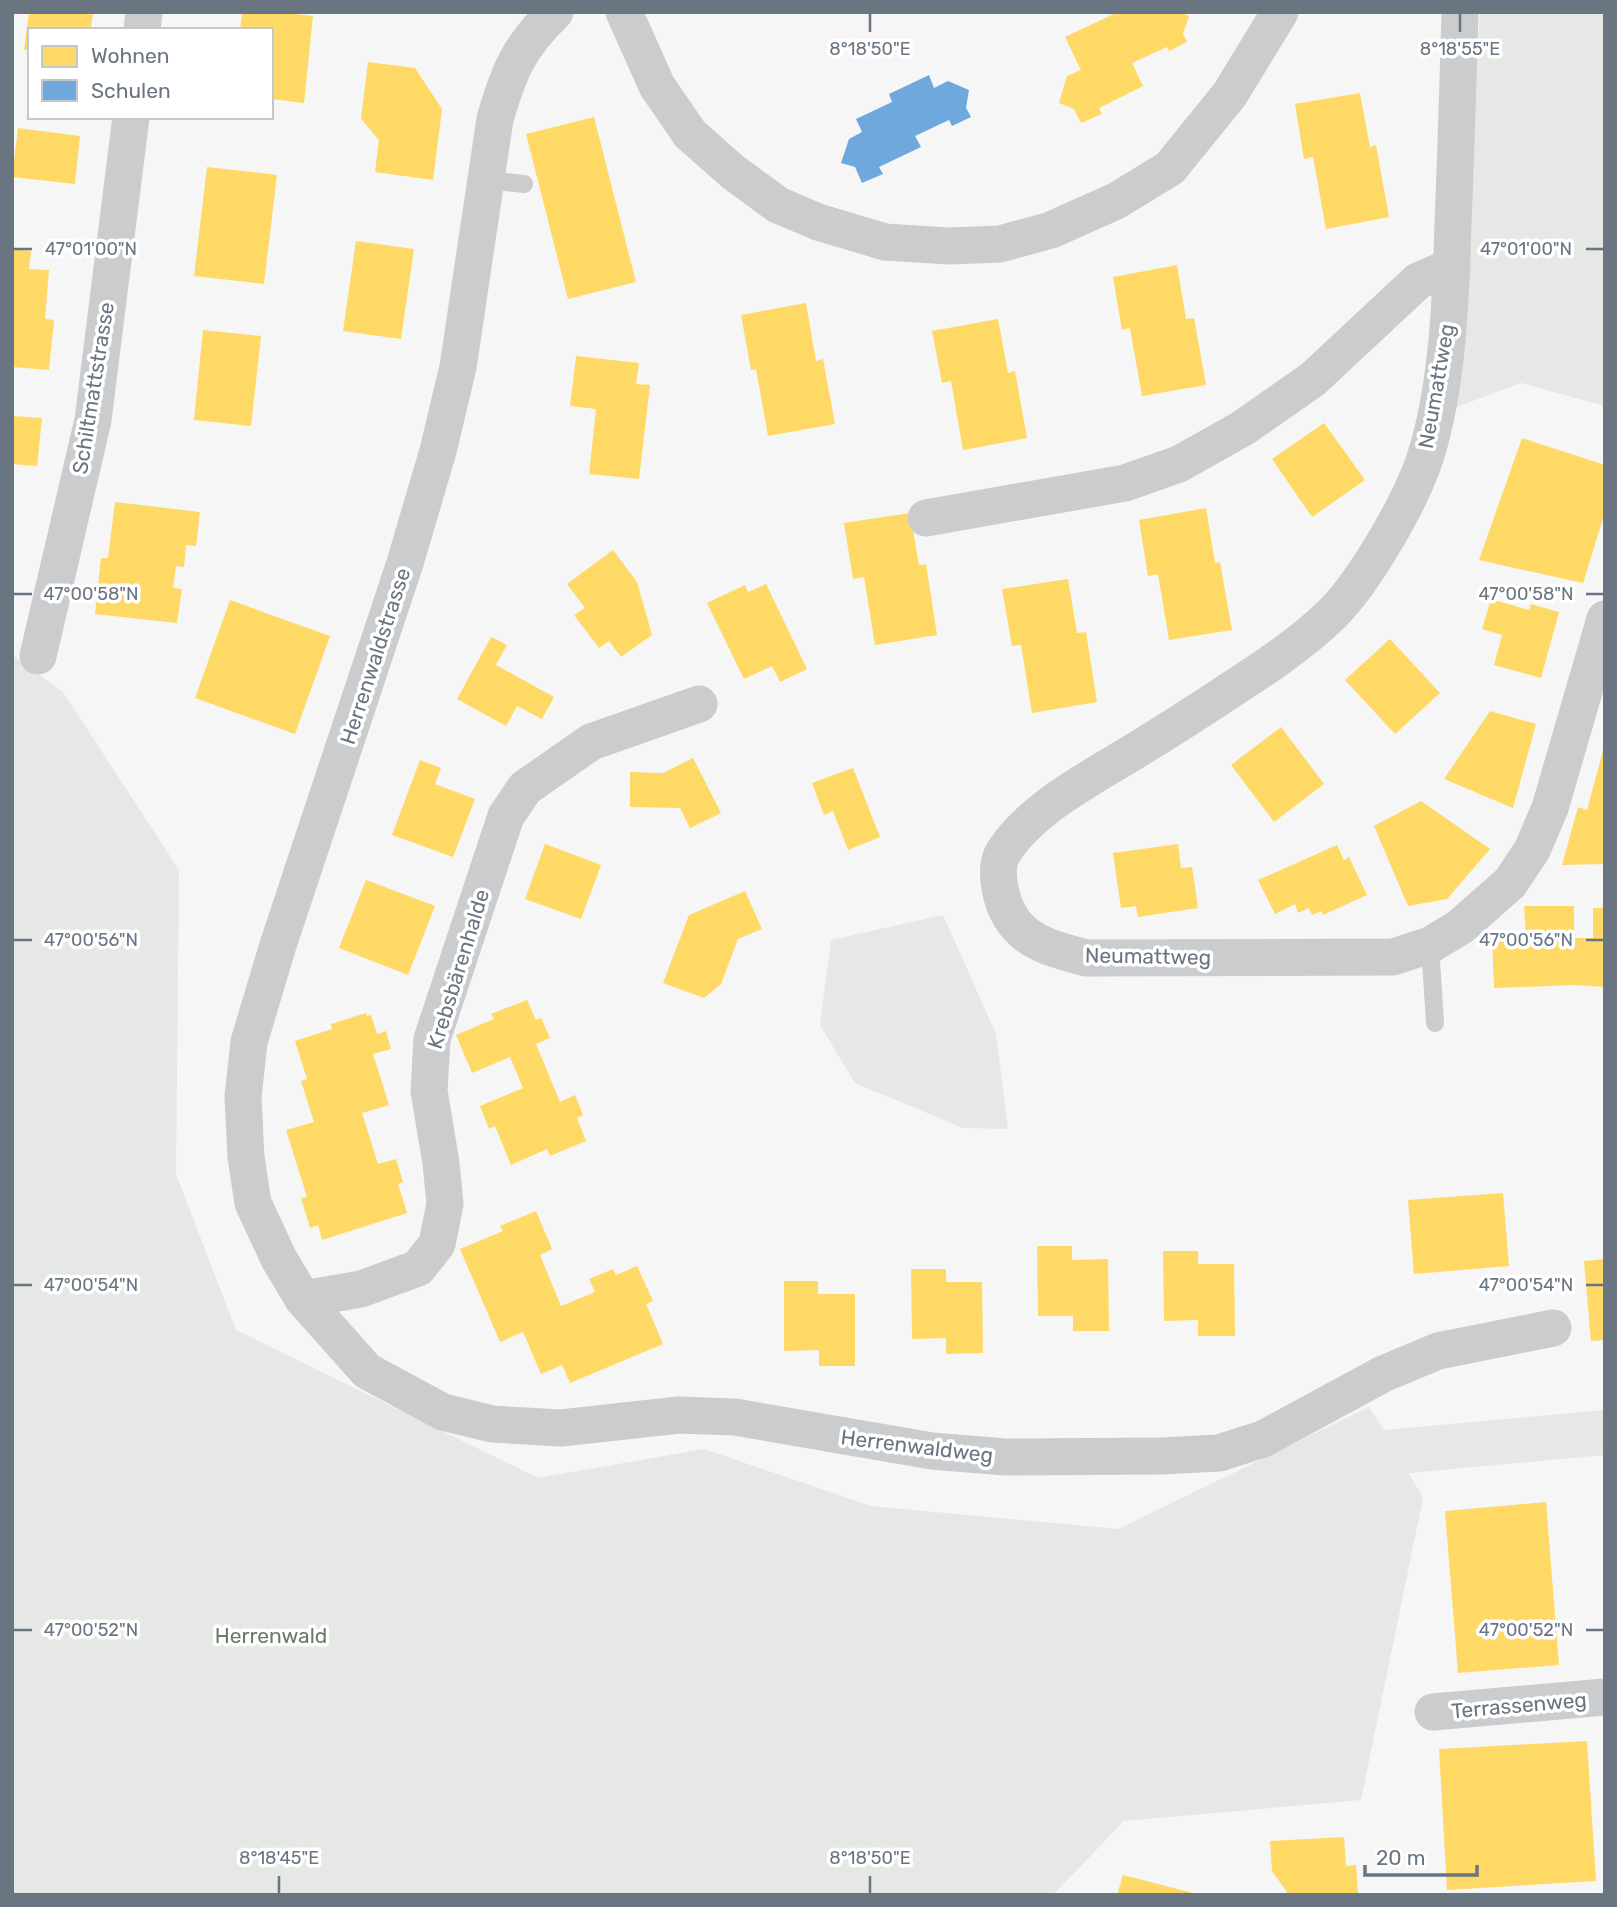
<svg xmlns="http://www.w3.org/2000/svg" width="1617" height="1907" viewBox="0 0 1617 1907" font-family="Rubik,sans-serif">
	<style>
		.green { fill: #e5e8e4 }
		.homes { fill: #ffd966 }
		.schools { fill: #6fa8dc }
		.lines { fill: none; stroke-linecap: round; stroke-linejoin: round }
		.lane { stroke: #cbcccd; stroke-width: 18 }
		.street { stroke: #cbcccd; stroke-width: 37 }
		.ticks { fill: none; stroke: #6a7582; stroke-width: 2.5 }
		.labels { text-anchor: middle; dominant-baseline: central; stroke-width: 7; stroke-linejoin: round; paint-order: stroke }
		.street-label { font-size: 21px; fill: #6a7582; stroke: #fff }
		.park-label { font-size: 21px; fill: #6a7a68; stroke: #fff }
		.ticks-label { font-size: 18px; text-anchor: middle; fill: #6a7582; stroke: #fff; stroke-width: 7; stroke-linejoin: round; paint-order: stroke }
	</style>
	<rect width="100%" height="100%" fill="#f6f6f6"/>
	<g class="green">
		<path d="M 1480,12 L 1605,12 L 1605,406 L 1521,383 L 1454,408 Z"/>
		<path d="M 12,655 L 63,692 L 179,870 L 176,1174 L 236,1330 L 538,1478 L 704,1449 L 871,1506 L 1118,1529 L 1369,1407 L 1384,1430 L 1605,1410 L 1605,1455 L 1409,1473 L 1423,1498 L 1361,1800 L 1124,1821 L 1053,1895 L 12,1895 Z"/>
		<path d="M 943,915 L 996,1034 L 1008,1129 L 963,1128 L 855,1083 L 820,1025 L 831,940 Z"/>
	</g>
	<g class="homes">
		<path d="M 29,12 L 93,12 L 91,30 L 30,30 L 30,50 L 24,50 Z"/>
		<path d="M 242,12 L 279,12 L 313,16 L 304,103 L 271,99 L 271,30 L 240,30 Z"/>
		<path d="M 1118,12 L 1180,12 L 1189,16 L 1183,34 L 1187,42 L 1169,51 L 1167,47 L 1132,63 L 1143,86 L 1099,108 L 1102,114 L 1081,123 L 1074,109 L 1059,103 L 1067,76 L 1081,70 L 1065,37 Z"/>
		<path d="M 368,62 L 415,68 L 442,109 L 433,180 L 375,172 L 379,140 L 361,119 Z"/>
		<path d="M 1360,93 L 1370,147 L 1376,145 L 1389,217 L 1326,229 L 1313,157 L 1304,159 L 1295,104 Z"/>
		<path d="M 594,117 L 636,282 L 568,299 L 526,134 Z"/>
		<path d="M 18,128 L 80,136 L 75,184 L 12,177 Z"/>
		<path d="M 207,167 L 277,175 L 264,284 L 194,276 Z"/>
		<path d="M 356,241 L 414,249 L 401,339 L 343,331 Z"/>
		<path d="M 12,249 L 31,251 L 29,269 L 49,270 L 45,319 L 54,320 L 49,370 L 12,367 Z"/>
		<path d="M 1177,265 L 1186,319 L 1194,318 L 1206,385 L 1142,396 L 1130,328 L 1122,330 L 1113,277 Z"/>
		<path d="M 806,303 L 816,361 L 823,359 L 835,424 L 768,436 L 756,369 L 751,370 L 741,315 Z"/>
		<path d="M 998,319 L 1008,373 L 1015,371 L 1027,438 L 963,450 L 951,381 L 942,383 L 932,331 Z"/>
		<path d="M 203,330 L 261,336 L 251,426 L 194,420 Z"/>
		<path d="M 576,356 L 639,363 L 636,384 L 650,385 L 639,479 L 589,474 L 596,409 L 570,406 Z"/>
		<path d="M 12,416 L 42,418 L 37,466 L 12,464 Z"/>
		<path d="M 1324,423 L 1365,480 L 1312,517 L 1272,459 Z"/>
		<path d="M 1522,438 L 1605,465 L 1605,512 L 1583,583 L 1479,560 Z"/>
		<path d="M 115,502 L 200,512 L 196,546 L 186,545 L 184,567 L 176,566 L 173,588 L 182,589 L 177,623 L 95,614 L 101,558 L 108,558 Z"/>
		<path d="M 1206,508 L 1215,563 L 1220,562 L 1232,630 L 1169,640 L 1158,574 L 1148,576 L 1139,520 Z"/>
		<path d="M 910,513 L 919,565 L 926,564 L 937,635 L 875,645 L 864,577 L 853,579 L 844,523 Z"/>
		<path d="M 613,550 L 637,582 L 652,635 L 621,657 L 609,641 L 599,648 L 574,615 L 585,608 L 567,584 Z"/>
		<path d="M 1068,579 L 1077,633 L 1086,632 L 1097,702 L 1032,713 L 1021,645 L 1012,646 L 1002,589 Z"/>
		<path d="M 766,584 L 807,669 L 780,682 L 772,666 L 744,679 L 707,603 L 745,585 L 748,592 Z"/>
		<path d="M 1491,599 L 1529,610 L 1531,604 L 1559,612 L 1541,678 L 1494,665 L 1502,635 L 1482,629 Z"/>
		<path d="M 230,600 L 330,636 L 295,734 L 195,698 Z"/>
		<path d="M 491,637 L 507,645 L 496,665 L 554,697 L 542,719 L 517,706 L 506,726 L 457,699 Z"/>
		<path d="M 1390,639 L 1440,693 L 1395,734 L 1345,680 Z"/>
		<path d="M 1490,711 L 1536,724 L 1513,808 L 1444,779 Z"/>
		<path d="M 1281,727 L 1324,784 L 1274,822 L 1231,765 Z"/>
		<path d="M 1604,747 L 1605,864 L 1562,865 L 1578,807 L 1587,810 Z"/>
		<path d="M 693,758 L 721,813 L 690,828 L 680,808 L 630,807 L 630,772 L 663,773 Z"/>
		<path d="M 420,760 L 441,768 L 435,784 L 475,799 L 453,857 L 392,835 Z"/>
		<path d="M 853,768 L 880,837 L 848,850 L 833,811 L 824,815 L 812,783 Z"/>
		<path d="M 1421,801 L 1490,849 L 1447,899 L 1408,906 L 1374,826 Z"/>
		<path d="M 545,844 L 601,865 L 581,919 L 525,899 Z"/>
		<path d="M 1178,844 L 1181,868 L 1192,867 L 1198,908 L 1138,917 L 1136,906 L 1121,908 L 1113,853 Z"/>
		<path d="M 1337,845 L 1344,860 L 1349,857 L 1367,895 L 1323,915 L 1321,911 L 1312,915 L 1309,908 L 1298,913 L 1295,904 L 1275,914 L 1258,880 Z"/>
		<path d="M 366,880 L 435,906 L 408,975 L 339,948 Z"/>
		<path d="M 745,891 L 762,929 L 738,939 L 721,984 L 704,998 L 663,983 L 689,915 Z"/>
		<path d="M 1524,906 L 1574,906 L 1574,938 L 1593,938 L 1593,908 L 1605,908 L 1605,987 L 1574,985 L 1494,988 L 1492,938 L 1526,936 Z"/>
		<path d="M 527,1000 L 536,1020 L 541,1018 L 550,1038 L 536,1044 L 560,1102 L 575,1095 L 583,1115 L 577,1118 L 586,1141 L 550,1156 L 547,1149 L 511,1165 L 495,1126 L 489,1129 L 480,1106 L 523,1088 L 510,1057 L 472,1073 L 456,1035 L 494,1019 L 491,1014 Z"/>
		<path d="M 366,1013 L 367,1016 L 371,1015 L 377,1034 L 386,1031 L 391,1049 L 373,1054 L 389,1105 L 362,1113 L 378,1164 L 396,1159 L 403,1182 L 398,1184 L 407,1213 L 322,1240 L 318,1225 L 310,1228 L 301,1198 L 307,1197 L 286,1130 L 314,1122 L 301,1081 L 307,1079 L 295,1041 L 332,1029 L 331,1024 Z"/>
		<path d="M 1503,1193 L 1509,1266 L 1414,1274 L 1408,1200 Z"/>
		<path d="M 536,1211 L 552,1249 L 540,1255 L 561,1306 L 595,1292 L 589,1279 L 613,1269 L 616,1275 L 637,1266 L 653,1301 L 646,1304 L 663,1344 L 570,1383 L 562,1365 L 541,1374 L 523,1332 L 500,1342 L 460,1249 L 503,1231 L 500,1226 Z"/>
		<path d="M 1037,1246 L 1072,1246 L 1072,1260 L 1108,1259 L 1109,1331 L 1073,1331 L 1073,1316 L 1038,1316 Z"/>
		<path d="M 1163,1251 L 1198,1251 L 1198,1264 L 1234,1264 L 1235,1336 L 1198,1336 L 1198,1320 L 1164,1321 Z"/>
		<path d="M 1605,1259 L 1605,1340 L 1591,1341 L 1584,1261 Z"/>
		<path d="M 911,1269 L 946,1269 L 946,1282 L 982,1282 L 983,1353 L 946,1354 L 946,1338 L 912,1339 Z"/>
		<path d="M 784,1281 L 818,1281 L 818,1294 L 855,1294 L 855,1366 L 819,1366 L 819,1350 L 784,1351 Z"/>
		<path d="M 1546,1502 L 1559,1665 L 1458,1673 L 1445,1511 Z"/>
		<path d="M 1587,1741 L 1596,1881 L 1447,1890 L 1439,1749 Z"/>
		<path d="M 1344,1837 L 1346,1866 L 1356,1865 L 1358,1894 L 1289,1895 L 1272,1871 L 1270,1841 Z"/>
		<path d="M 1123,1875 L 1197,1894 L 1197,1895 L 1117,1895 Z"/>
	</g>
	<path class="schools" d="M 929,75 L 934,88 L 948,81 L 969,90 L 966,108 L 971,117 L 952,126 L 949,120 L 915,136 L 921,147 L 879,167 L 883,174 L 862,183 L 855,167 L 841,163 L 849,139 L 862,132 L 856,119 L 892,102 L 889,94 Z"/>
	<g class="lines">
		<g class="lane">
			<path d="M 486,180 L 524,184"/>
			<path d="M 1430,945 L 1435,1023"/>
		</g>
		<g class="street">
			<path d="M 555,12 C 518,48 509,71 495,119 L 458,367 L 438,451 L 405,563 L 278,945 L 249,1042 L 243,1097 L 246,1157 L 253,1203 L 279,1259 L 303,1299 L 367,1371 L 443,1412 L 492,1424 L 561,1428 L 679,1415 L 735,1417 L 932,1451 L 1005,1457 L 1161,1456 L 1219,1453 L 1263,1439 L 1383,1374 L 1438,1351 L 1553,1328"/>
			<path d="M 624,12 L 657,86 L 690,134 L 733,172 L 778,205 L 818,222 L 885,242 L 949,246 L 1000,244 L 1051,230 L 1116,201 L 1170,168 L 1230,94 L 1280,12"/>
			<path d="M 1460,12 C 1458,82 1456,152 1453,222 C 1451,296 1448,385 1426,455 C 1412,500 1365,581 1332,614 C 1300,645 1263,669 1226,693 C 1196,713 1166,732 1135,751 C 1091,778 1030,809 1003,853 C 997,863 998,877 1000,888 C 1009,938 1044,947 1086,958 L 1393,957 L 1430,945 L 1460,927 L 1510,883 L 1532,850 L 1550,808 L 1605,619"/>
			<path d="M 142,30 L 144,12"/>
			<path d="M 926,518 L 1125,483 L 1179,464 L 1243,428 L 1313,379 L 1418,281 L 1452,266"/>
			<path d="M 38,656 L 93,420 L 131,117"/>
			<path d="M 303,1299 L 361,1289 L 418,1268 L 437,1244 L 445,1204 L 441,1163 L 429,1091 L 432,1039 L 506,816 L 525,788 L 591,742 L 699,704"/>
			<path d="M 1433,1712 L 1605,1697"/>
		</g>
	</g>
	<path class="ticks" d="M 870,14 L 870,32M 1460,14 L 1460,32M 14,249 L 32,249M 1586,249 L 1603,249M 14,594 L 32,594M 1586,594 L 1603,594M 14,940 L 32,940M 1586,940 L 1603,940M 14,1285 L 32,1285M 1586,1285 L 1603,1285M 14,1630 L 32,1630M 1586,1630 L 1603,1630M 279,1876 L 279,1893M 870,1876 L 870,1893"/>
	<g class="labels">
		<g class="street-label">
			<text transform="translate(1436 386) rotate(-80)">Neumattweg</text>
			<text transform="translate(93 388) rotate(-81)">Schiltmattstrasse</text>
			<text transform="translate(375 656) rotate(-72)">Herrenwaldstrasse</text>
			<text transform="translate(1148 956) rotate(1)">Neumattweg</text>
			<text transform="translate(458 969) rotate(-73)">Krebsbärenhalde</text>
			<text transform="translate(917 1446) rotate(7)">Herrenwaldweg</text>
			<text transform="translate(1519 1705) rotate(-5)">Terrassenweg</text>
		</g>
		<g class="park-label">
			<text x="271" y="1635">Herrenwald</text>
		</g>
	</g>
	<g class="ticks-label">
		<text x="870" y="55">8°18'50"E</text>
		<text x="1460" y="55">8°18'55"E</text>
		<text x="91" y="255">47°01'00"N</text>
		<text x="1526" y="255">47°01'00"N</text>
		<text x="91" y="600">47°00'58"N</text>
		<text x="1526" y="600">47°00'58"N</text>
		<text x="91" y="946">47°00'56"N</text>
		<text x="1526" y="946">47°00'56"N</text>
		<text x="91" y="1291">47°00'54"N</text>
		<text x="1526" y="1291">47°00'54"N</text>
		<text x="91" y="1636">47°00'52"N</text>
		<text x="1526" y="1636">47°00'52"N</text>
		<text x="279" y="1864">8°18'45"E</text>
		<text x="870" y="1864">8°18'50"E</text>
	</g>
	<rect width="1617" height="1907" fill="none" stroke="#6a7582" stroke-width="28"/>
	<rect x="28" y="28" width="245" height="91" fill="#ffffff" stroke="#c3c8cd" stroke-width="2"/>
	<rect x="42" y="46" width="35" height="21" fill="#ffd966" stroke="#c3c8cd" stroke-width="2"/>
	<text x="91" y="63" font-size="21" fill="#6a7582">Wohnen</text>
	<rect x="42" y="80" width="35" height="21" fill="#6fa8dc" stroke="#c3c8cd" stroke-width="2"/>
	<text x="91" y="98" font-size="21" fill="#6a7582">Schulen</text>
	<path d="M1365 1865v10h112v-10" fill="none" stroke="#6a7582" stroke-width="3.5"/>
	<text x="1376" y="1865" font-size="21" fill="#6a7582" stroke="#ffffff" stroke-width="5" paint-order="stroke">20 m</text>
</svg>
